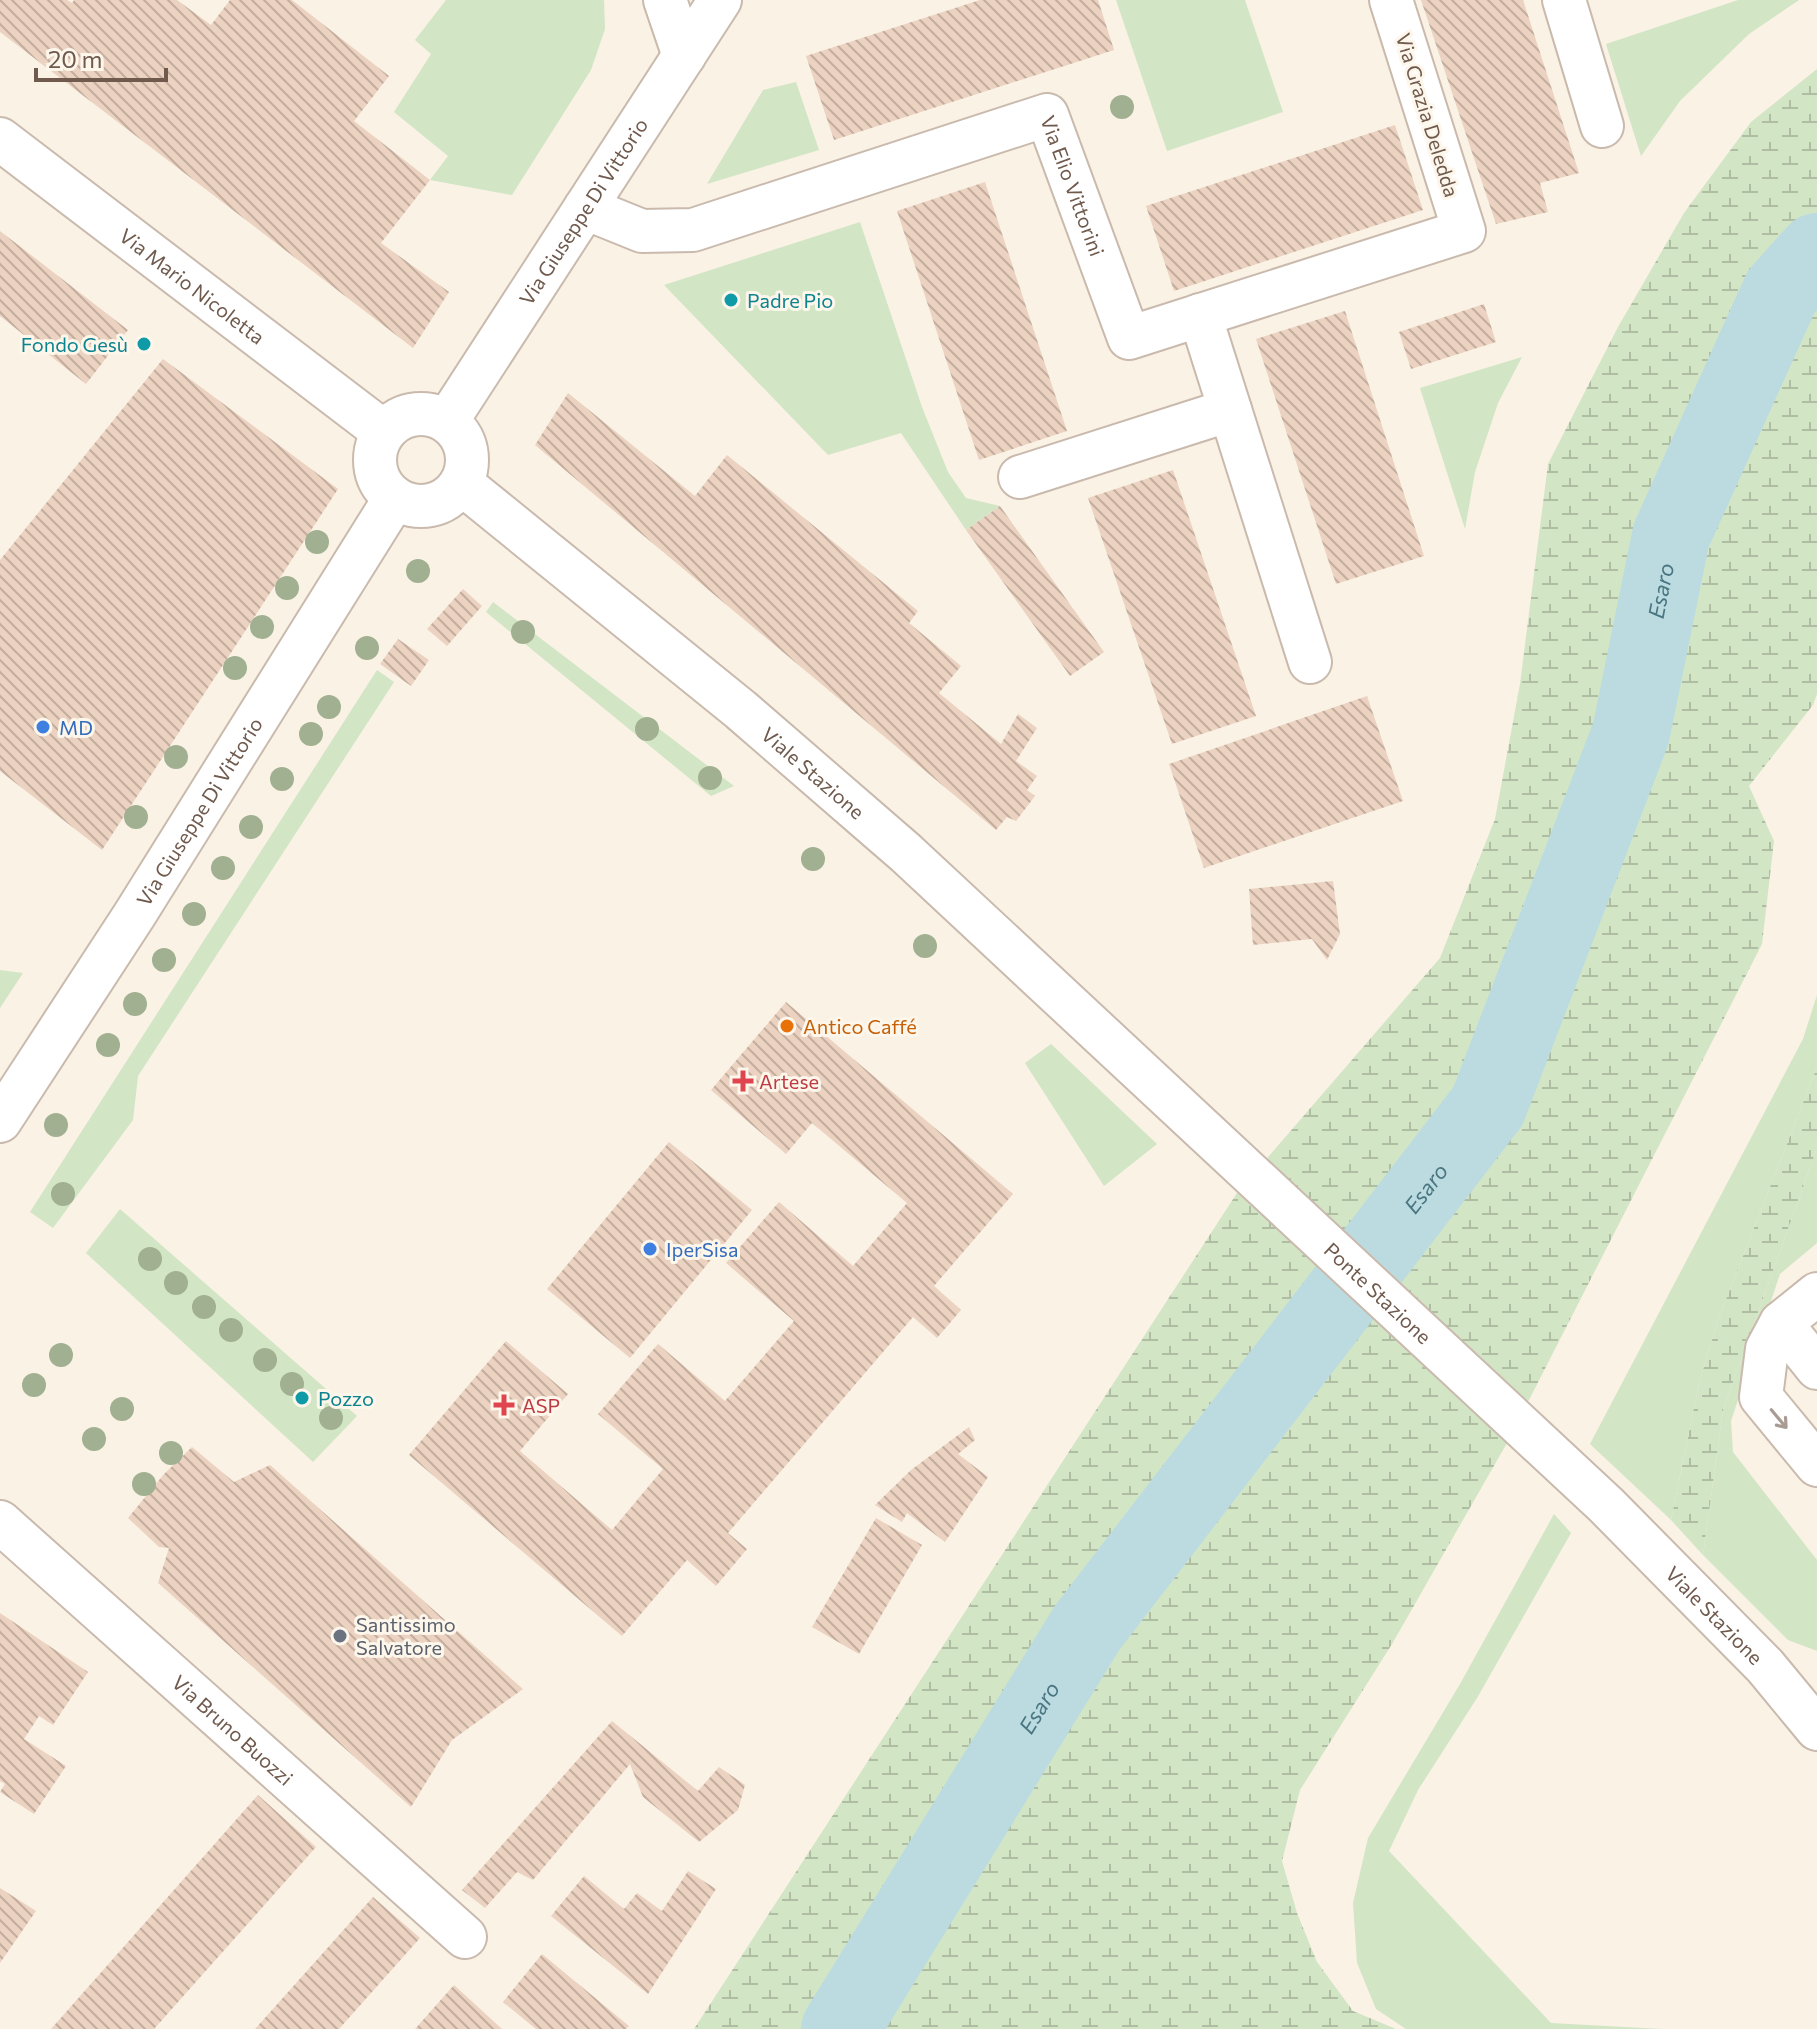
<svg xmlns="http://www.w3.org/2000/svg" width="1817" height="2029" viewBox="0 0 1817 2029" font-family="Commissioner,sans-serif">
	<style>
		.grass { fill: #d2e5c5 }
		.wetland { fill: url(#wetland-marsh) }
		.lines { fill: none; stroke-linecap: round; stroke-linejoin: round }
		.river { stroke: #bcdbe1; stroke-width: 78 }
		.building { fill: url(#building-back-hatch) }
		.minor-casing { stroke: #c9baad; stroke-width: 46 }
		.minor { stroke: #fff; stroke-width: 42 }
		.tree { fill: #a0b090 }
		.oneway { stroke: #a99c94 }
		.culture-dot { fill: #0f9aa8; stroke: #fdf6eb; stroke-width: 3 }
		.shop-dot { fill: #3f7fe0; stroke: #fdf6eb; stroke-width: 3 }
		.food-dot { fill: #e8710a; stroke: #fdf6eb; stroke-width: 3 }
		.health-dot { fill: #e0444e; stroke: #fdf6eb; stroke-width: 3 }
		.worship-dot { fill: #6b7280; stroke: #fdf6eb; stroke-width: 3 }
		.labels { text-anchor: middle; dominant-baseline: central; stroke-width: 6; stroke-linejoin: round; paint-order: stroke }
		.street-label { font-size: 20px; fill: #6f5a4d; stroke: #fdf6eb }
		.culture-label { font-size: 20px; fill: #0d838f; stroke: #fdf6eb; text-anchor: start }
		.shop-label { font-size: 20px; fill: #366cbe; stroke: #fdf6eb; text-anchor: start }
		.food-label { font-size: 20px; fill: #c56008; stroke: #fdf6eb; text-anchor: start }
		.health-label { font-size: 20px; fill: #be3a42; stroke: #fdf6eb; text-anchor: start }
		.worship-label { font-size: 20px; fill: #5b616d; stroke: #fdf6eb; text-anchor: start }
		.water-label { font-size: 22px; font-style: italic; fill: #497680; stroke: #fdf6eb }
	</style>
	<defs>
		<pattern id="wetland-marsh" width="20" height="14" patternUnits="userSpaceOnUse" patternTransform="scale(2)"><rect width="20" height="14" fill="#d2e5c5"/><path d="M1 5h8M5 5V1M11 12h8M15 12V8" fill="none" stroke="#afbda2"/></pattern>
		<pattern id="building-back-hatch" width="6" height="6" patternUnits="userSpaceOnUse" patternTransform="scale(2)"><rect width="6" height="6" fill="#ecd2c0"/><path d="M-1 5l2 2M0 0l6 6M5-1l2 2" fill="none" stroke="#c3ad9e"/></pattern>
	</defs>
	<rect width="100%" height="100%" fill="#faf2e5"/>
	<g class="grass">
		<path d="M 446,0 L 604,0 L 605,29 L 591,70 L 512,195 L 430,180 L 448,156 L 394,112 L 431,54 L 415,40 Z"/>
		<path d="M 1116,0 L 1245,0 L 1283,112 L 1167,151 Z"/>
		<path d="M 1738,0 L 1799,0 L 1749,34 L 1680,101 L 1641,156 L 1606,44 Z"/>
		<path d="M 796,82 L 819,150 L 707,184 L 763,90 Z"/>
		<path d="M 860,222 L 922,407 L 948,472 L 966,498 L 1000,506 L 966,530 L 901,433 L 828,455 L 664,285 Z"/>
		<path d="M 1522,357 L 1498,403 L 1475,472 L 1465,529 L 1420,388 Z"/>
		<path d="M 493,602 L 734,786 L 711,796 L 486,612 Z"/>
		<path d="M 377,670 L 394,682 L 138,1076 L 133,1120 L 53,1228 L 30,1212 Z"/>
		<path d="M 0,970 L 23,973 L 0,1008 Z"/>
		<path d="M 1817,995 L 1817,1067 L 1718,1320 L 1699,1383 L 1671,1520 L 1590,1444 L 1803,1039 Z"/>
		<path d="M 1051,1044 L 1157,1144 L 1104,1186 L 1025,1063 Z"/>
		<path d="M 1817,1148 L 1817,1243 L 1780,1274 L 1731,1421 L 1733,1452 L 1817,1560 L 1817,1651 L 1788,1640 L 1703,1555 L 1723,1410 Z"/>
		<path d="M 120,1209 L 357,1416 L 313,1462 L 86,1253 Z"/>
		<path d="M 1554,1514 L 1571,1533 L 1477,1698 L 1418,1790 L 1389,1851 L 1551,2023 L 1662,2029 L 1406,2029 L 1376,2009 L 1357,1963 L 1353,1903 L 1368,1838 L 1460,1684 Z"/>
	</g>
	<g class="wetland">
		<path d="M 1817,69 L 1817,694 L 1813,705 L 1749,786 L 1774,841 L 1762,944 L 1507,1443 L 1392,1644 L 1300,1790 L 1282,1861 L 1297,1913 L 1317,1962 L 1353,2011 L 1396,2029 L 694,2029 L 1237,1193 L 1440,958 L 1495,819 L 1520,684 L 1548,464 L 1618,327 L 1684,213 L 1751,122 Z"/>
		<path d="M 1817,1067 L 1817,1148 L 1723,1410 L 1703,1555 L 1671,1520 L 1699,1383 L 1718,1320 Z"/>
	</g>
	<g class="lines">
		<path class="river" id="s1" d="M 840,2029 L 1087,1628 L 1488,1106 L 1631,733 L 1671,536 L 1781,292 L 1817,252"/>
	</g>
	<g class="building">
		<path d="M 0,0 L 67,0 L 72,3 L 74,0 L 177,0 L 211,25 L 230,0 L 292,0 L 389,76 L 354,121 L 430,180 L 381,243 L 449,292 L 413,348 L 0,32 Z"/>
		<path d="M 980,0 L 1098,0 L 1114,50 L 834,140 L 806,56 Z"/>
		<path d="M 1421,0 L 1523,0 L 1579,173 L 1540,183 L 1548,212 L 1496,224 Z"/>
		<path d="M 1395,125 L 1423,210 L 1174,291 L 1146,206 Z"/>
		<path d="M 985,182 L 1067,431 L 979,460 L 897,211 Z"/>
		<path d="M 0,231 L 128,330 L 86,384 L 0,316 Z"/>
		<path d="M 1484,304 L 1496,342 L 1411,369 L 1399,332 Z"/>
		<path d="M 1345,311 L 1424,556 L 1336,584 L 1256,339 Z"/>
		<path d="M 163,359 L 338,489 L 102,850 L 0,771 L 0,560 Z"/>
		<path d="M 568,393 L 695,496 L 727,455 L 918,611 L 909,623 L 961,666 L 939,693 L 1001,744 L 1018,714 L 1037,728 L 1016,761 L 1037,776 L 1027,790 L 1035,796 L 1016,821 L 1007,817 L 996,830 L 535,445 Z"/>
		<path d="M 1173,470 L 1256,716 L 1172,744 L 1088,498 Z"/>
		<path d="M 1000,506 L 1104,652 L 1070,676 L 966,530 Z"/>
		<path d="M 463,589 L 482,606 L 447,646 L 427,629 Z"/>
		<path d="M 398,639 L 429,660 L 411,686 L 380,664 Z"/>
		<path d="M 1367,696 L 1403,801 L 1204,868 L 1169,764 Z"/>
		<path d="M 1333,881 L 1340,934 L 1327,960 L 1312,939 L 1253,945 L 1249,889 Z"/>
		<path d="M 786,1002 L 1013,1194 L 934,1286 L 961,1310 L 937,1338 L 913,1317 L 728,1533 L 747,1549 L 716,1586 L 687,1560 L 622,1636 L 409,1455 L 506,1341 L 568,1394 L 520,1451 L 612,1530 L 663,1469 L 598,1414 L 658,1344 L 725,1401 L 794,1321 L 726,1263 L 779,1202 L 853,1266 L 907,1203 L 812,1123 L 786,1154 L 711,1090 Z"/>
		<path d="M 669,1142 L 752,1210 L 630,1358 L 547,1289 Z"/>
		<path d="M 969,1427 L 975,1440 L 958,1454 L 988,1477 L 945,1542 L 907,1513 L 902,1522 L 875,1505 L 911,1470 Z"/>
		<path d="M 192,1447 L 234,1482 L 270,1465 L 523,1689 L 452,1740 L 411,1807 L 158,1583 L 169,1548 L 159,1547 L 128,1518 L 164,1474 Z"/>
		<path d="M 876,1518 L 922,1545 L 859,1654 L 812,1627 Z"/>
		<path d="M 0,1613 L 88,1672 L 53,1725 L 39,1716 L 24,1739 L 66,1766 L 34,1814 L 0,1792 L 5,1784 L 0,1781 Z"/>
		<path d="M 612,1721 L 698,1791 L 719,1767 L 745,1785 L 738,1810 L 699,1842 L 643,1797 L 630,1764 L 533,1880 L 517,1872 L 485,1908 L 462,1890 Z"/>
		<path d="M 258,1795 L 316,1847 L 154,2029 L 51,2029 Z"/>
		<path d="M 688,1871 L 716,1889 L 648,1994 L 551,1916 L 584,1876 L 624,1909 L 637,1893 L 662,1911 Z"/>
		<path d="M 0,1888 L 36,1911 L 0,1963 Z"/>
		<path d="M 373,1897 L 420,1938 L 339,2029 L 255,2029 Z"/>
		<path d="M 542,1954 L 629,2026 L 626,2029 L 536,2029 L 503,2002 Z"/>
		<path d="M 454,1985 L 502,2029 L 415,2029 Z"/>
	</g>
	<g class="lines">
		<g class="minor-casing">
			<g id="minor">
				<path d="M 665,0 L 684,56"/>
				<path d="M 1564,0 L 1602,126"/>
				<path id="s2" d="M 0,139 L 384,432"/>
				<path id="s3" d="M 585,208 L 642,231 L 693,230 L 1047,115 L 1129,338 L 1464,231 L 1391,0"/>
				<path d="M 1200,315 L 1310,662"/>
				<circle cx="421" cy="460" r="46"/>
				<path id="s4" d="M 447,421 L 720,0"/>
				<path d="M 1020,477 L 1230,410"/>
				<path id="s5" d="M 461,483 L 741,710 L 906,853 L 1606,1505 L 1765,1666 L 1817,1729"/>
				<path id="s6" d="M 0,1121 L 135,914 L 395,498"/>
				<path d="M 1817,1294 L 1781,1323 L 1767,1349 L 1761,1397 L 1817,1465"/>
				<path d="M 1781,1323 L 1817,1368"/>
				<path id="s7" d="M 0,1522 L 465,1937"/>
			</g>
		</g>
		<use href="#minor" class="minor"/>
	</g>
	<g class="tree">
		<circle cx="1122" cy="107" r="12"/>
		<circle cx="317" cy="542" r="12"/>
		<circle cx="418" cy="571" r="12"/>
		<circle cx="287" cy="588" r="12"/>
		<circle cx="262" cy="627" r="12"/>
		<circle cx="523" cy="632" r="12"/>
		<circle cx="367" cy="648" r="12"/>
		<circle cx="235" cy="668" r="12"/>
		<circle cx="329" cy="707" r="12"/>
		<circle cx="647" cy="729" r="12"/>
		<circle cx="311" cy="734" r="12"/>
		<circle cx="176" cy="757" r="12"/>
		<circle cx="710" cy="778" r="12"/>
		<circle cx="282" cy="779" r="12"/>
		<circle cx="136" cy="817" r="12"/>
		<circle cx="251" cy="827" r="12"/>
		<circle cx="813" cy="859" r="12"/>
		<circle cx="223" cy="868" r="12"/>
		<circle cx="194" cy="914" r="12"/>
		<circle cx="925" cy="946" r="12"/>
		<circle cx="164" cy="960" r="12"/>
		<circle cx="135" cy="1004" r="12"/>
		<circle cx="108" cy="1045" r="12"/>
		<circle cx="56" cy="1125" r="12"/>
		<circle cx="63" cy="1194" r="12"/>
		<circle cx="150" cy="1259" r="12"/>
		<circle cx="176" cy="1283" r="12"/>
		<circle cx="204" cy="1307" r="12"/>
		<circle cx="231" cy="1330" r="12"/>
		<circle cx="61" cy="1355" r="12"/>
		<circle cx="265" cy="1360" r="12"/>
		<circle cx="292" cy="1384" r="12"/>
		<circle cx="34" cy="1385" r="12"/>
		<circle cx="122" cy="1409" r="12"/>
		<circle cx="331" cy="1418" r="12"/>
		<circle cx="94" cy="1439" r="12"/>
		<circle cx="171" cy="1453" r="12"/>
		<circle cx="144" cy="1484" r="12"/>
	</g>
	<defs><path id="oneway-shaft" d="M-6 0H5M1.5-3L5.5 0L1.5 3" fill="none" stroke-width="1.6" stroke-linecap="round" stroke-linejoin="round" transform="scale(2)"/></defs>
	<use class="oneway" href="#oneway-shaft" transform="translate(1779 1419) rotate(50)"/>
	<g class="culture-dot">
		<circle cx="731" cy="300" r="8"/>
		<circle cx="144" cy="344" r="8"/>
		<circle cx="302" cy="1398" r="8"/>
	</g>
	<g class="shop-dot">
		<circle cx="43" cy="727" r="8"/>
		<circle cx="650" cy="1249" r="8"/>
	</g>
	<circle class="food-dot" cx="787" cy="1026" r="8"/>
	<g class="health-dot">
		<path d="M739 1069h8v8h8v8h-8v8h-8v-8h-8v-8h8z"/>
		<path d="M500 1393h8v8h8v8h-8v8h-8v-8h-8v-8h8z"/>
	</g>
	<circle class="worship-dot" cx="340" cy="1636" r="8"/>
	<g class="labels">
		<g class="street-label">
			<text transform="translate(1428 115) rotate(73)">Via Grazia Deledda</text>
			<text stroke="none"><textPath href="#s3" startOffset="560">Via Elio Vittorini</textPath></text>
			<text stroke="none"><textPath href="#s4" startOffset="250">Via Giuseppe Di Vittorio</textPath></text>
			<text stroke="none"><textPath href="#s2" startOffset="242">Via Mario Nicoletta</textPath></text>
			<text stroke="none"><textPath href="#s5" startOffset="456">Viale Stazione</textPath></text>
			<text stroke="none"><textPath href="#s6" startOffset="368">Via Giuseppe Di Vittorio</textPath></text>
			<text stroke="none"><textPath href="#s5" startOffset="1224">Ponte Stazione</textPath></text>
			<text stroke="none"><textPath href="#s5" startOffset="1690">Viale Stazione</textPath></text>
			<text stroke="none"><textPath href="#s7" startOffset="312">Via Bruno Buozzi</textPath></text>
		</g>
		<g class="culture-label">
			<text x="747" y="300">Padre Pio</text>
			<text x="128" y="344" text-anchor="end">Fondo Gesù</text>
			<text x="318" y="1398">Pozzo</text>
		</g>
		<g class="shop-label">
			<text x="59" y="727">MD</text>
			<text x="666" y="1249">IperSisa</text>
		</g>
		<g class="food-label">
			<text x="803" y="1026">Antico Caffé</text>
		</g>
		<g class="health-label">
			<text x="759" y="1081">Artese</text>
			<text x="522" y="1405">ASP</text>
		</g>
		<g class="worship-label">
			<text x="356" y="1624">Santissimo<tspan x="356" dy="23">Salvatore</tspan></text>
		</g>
		<g class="water-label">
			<text stroke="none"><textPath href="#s1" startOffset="1674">Esaro</textPath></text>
			<text stroke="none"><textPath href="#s1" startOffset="1026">Esaro</textPath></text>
			<text stroke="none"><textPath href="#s1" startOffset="378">Esaro</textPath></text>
		</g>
	</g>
	<path d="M36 68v12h130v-12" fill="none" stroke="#6f5a4d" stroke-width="4"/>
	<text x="48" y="68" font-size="24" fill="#6f5a4d" stroke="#fdf6eb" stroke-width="6" paint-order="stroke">20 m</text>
</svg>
